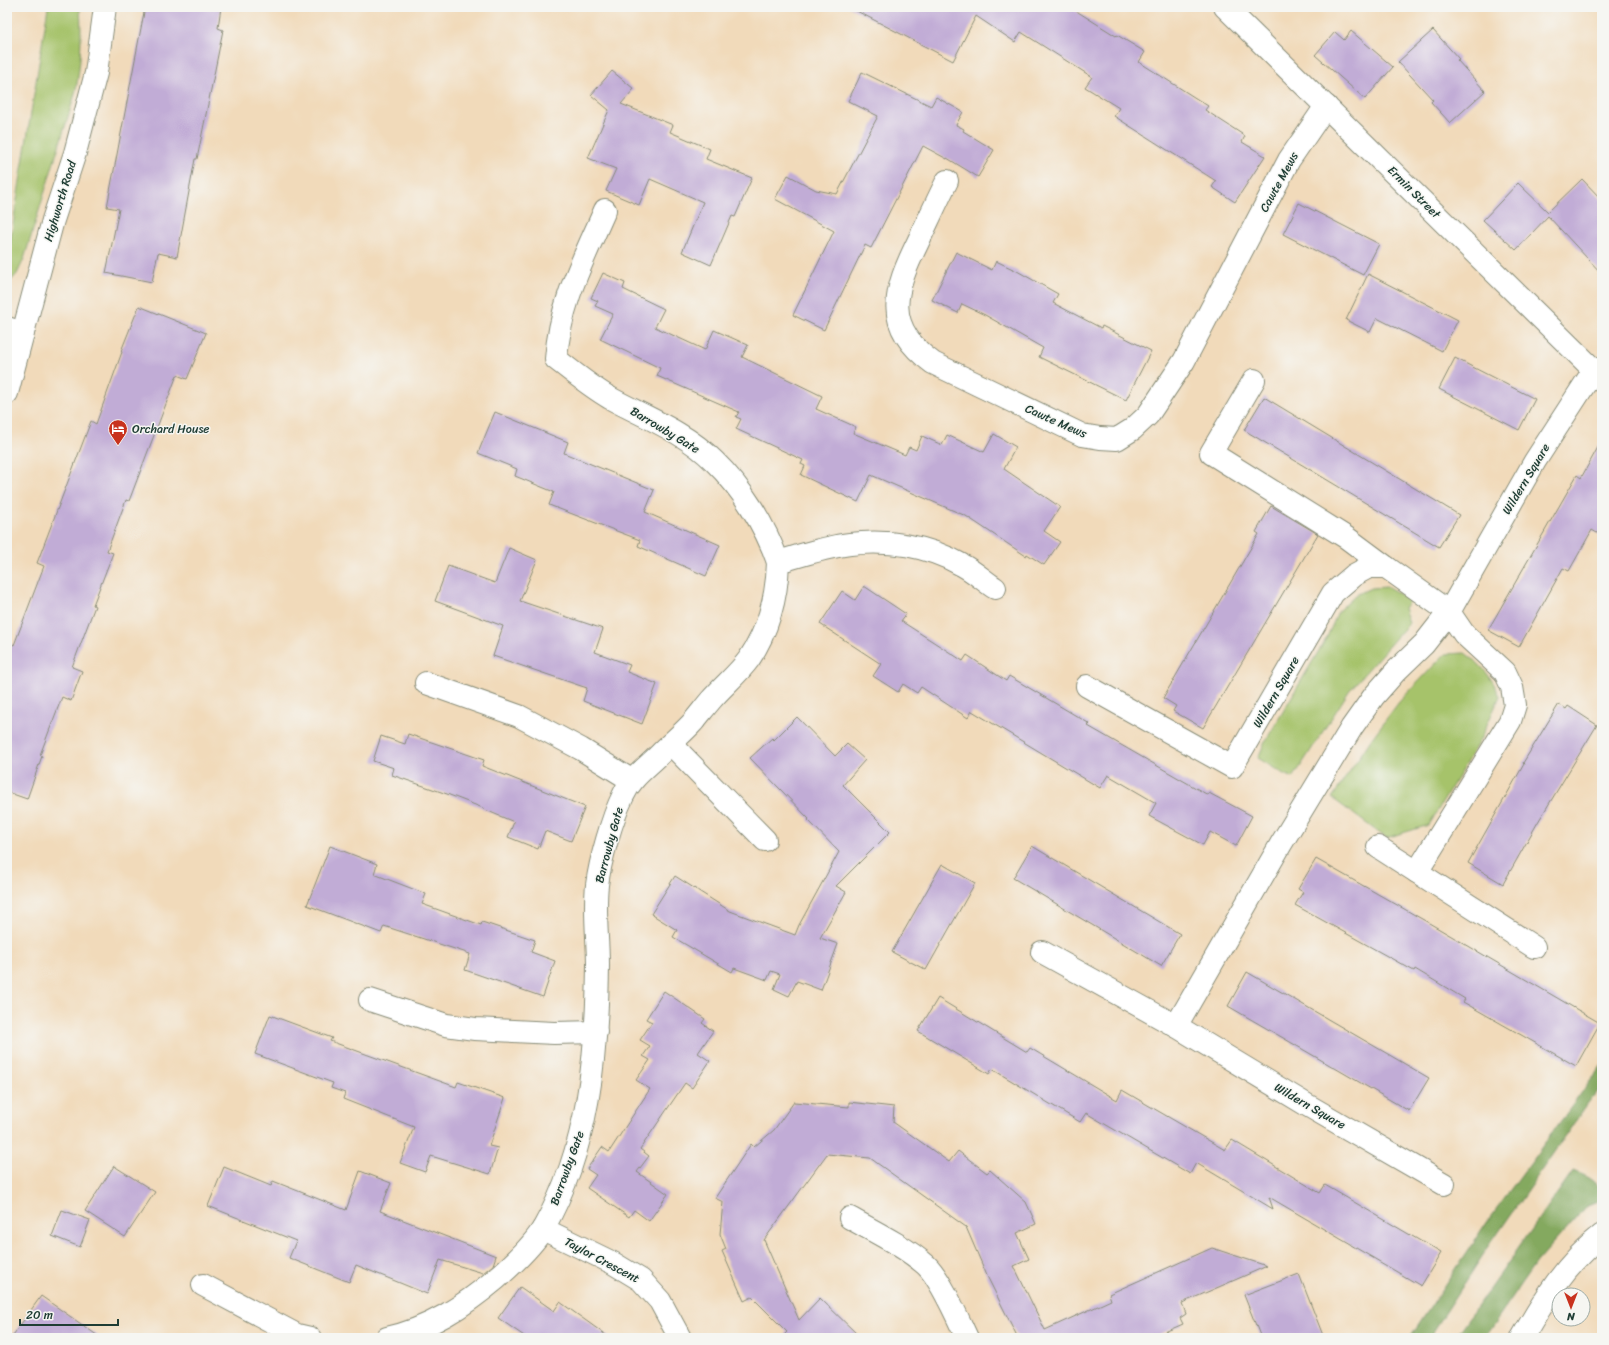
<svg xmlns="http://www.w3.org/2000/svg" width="1609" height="1345" viewBox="0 0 1609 1345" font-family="Sriracha,sans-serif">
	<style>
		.green { fill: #a6c36b; stroke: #628050 }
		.forest { fill: #84a95f; stroke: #52734a }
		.building { fill: #c1acd6 }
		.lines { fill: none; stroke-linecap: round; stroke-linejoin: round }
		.minor-casing { stroke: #888c77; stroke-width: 24 }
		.major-casing { stroke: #888c77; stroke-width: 24 }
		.minor { stroke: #fff; stroke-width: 22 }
		.major { stroke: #fff; stroke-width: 22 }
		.labels { text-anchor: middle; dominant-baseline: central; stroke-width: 3; stroke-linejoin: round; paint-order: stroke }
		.street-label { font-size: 12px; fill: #1f3d34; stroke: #f6f6f2 }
		.poi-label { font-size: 12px; fill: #1f3d34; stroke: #f6f6f2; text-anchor: start }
	</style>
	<rect width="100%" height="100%" fill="#f6f6f2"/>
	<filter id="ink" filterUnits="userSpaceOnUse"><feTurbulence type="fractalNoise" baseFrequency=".025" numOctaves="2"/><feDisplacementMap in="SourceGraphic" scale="8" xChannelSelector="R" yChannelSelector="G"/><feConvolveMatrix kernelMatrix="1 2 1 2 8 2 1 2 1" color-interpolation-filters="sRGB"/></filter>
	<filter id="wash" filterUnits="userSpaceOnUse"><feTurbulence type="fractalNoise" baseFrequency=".012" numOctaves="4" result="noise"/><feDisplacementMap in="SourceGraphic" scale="16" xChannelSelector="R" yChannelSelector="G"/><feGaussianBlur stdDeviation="0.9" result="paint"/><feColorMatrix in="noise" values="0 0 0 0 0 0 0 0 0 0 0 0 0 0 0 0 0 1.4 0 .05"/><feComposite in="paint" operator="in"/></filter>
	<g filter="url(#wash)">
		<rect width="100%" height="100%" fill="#f1daba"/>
		<g class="green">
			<path d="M 48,7 L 80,7 C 82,37 81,65 75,94 L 24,259 L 17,274 L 7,285 L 7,262 Z"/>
			<path d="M 1388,587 L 1410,600 L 1404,608 L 1409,623 L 1349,691 L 1293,778 L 1277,770 L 1258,758 L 1265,742 L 1327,637 L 1339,610 L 1355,595 L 1371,588 Z"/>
			<path d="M 1465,653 C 1483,666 1490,675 1500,696 L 1480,740 L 1429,825 L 1386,838 L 1332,798 L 1372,738 L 1399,702 L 1445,654 Z"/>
		</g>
		<g class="forest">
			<path d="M 1602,1065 L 1602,1085 L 1588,1103 L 1485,1252 L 1429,1338 L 1410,1338 L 1488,1220 Z"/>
			<path d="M 1573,1171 C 1589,1177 1603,1182 1601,1201 L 1586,1207 L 1536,1263 L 1484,1338 L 1455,1338 Z"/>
		</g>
		<g id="blocks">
			<g class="building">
				<path d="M 145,7 L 221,7 L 218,28 L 223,30 L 197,159 L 195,159 L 177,257 L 158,253 L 152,282 L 106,273 L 119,209 L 107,207 Z"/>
				<path d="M 849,7 L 1070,7 L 1116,36 L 1117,35 L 1145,52 L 1139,62 L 1208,106 L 1205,110 L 1245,136 L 1242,142 L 1265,156 L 1235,202 L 1212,187 L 1216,181 L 1114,116 L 1119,108 L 1085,87 L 1092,77 L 1021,32 L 1015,42 L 976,16 L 953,61 Z"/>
				<path d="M 1433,30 L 1459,59 L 1457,60 L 1485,91 L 1450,123 L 1431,102 L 1433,100 L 1398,62 Z"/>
				<path d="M 1351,31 L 1393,67 L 1365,99 L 1315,55 L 1335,32 L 1344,40 Z"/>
				<path d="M 612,71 L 634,89 L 621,104 L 673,125 L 670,132 L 710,149 L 706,159 L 752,178 L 735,217 L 732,216 L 711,265 L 682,252 L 703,202 L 650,179 L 639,205 L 606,191 L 616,169 L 588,158 L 609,110 L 591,95 Z"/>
				<path d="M 862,72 L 931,106 L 936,97 L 963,112 L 956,125 L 964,129 L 963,131 L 994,150 L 978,177 L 947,158 L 947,159 L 923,146 L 871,248 L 865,245 L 824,330 L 793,315 L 834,231 L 775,199 L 788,175 L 816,190 L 837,194 L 878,116 L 848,101 Z"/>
				<path d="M 1582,179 L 1602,200 L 1602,274 L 1548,216 L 1516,250 L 1483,220 L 1518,183 L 1548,212 Z"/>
				<path d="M 1299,203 L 1379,244 L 1363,275 L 1283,234 Z"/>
				<path d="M 956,252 L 992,270 L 996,261 L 1017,271 L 1058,294 L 1053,303 L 1101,328 L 1102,326 L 1151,351 L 1126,400 L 1039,357 L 1043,348 L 985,315 L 962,304 L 958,313 L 932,300 Z"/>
				<path d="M 603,273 L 625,283 L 623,289 L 664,309 L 655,327 L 705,350 L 714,330 L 748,345 L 742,357 L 822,396 L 816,409 L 856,427 L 853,433 L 905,455 L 909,447 L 916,450 L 922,436 L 942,445 L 947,435 L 984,452 L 994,434 L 1016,447 L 1004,469 L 1060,507 L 1044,531 L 1060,542 L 1044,565 L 1027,554 L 1026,556 L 966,516 L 871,475 L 858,502 L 801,475 L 805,466 L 801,464 L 803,460 L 736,429 L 741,419 L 736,417 L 739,412 L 657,376 L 660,368 L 600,339 L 613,314 L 595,306 L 598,301 L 591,298 Z"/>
				<path d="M 1368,274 L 1458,320 L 1442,351 L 1377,318 L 1370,332 L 1346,320 Z"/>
				<path d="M 139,306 L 206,333 L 187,379 L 177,375 L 129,501 L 126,500 L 107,551 L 113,553 L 93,605 L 95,606 L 72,667 L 82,671 L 71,701 L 62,697 L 40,755 L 42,756 L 27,799 L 7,792 L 7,658 L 12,644 L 14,645 L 44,566 L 37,563 L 91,421 L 96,424 L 122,352 L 121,351 Z"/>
				<path d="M 1455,358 L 1535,399 L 1519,430 L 1439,389 Z"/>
				<path d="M 1264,397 L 1459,515 L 1439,547 L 1244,430 Z"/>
				<path d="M 495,412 L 568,442 L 564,453 L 654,490 L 645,512 L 720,545 L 706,576 L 638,546 L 640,540 L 549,505 L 554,492 L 515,476 L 517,469 L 478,453 Z"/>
				<path d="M 1602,440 L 1602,536 L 1592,530 L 1569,571 L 1563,568 L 1519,647 L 1488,630 L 1577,475 L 1581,478 Z"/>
				<path d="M 1271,506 L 1318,534 L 1203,728 L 1173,711 L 1176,706 L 1163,698 L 1259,534 L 1256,532 Z"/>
				<path d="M 509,548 L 537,560 L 520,601 L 603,629 L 595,652 L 630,665 L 627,672 L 657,684 L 642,724 L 583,701 L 587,688 L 493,656 L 503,626 L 435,601 L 448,566 L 495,583 Z"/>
				<path d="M 864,586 L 906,614 L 901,621 L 963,661 L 967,655 L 1006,681 L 1009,676 L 1090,724 L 1088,726 L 1208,795 L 1209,793 L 1252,816 L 1236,846 L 1210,832 L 1203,845 L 1149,816 L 1156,803 L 1108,775 L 1100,788 L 972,711 L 968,718 L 921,687 L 917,693 L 903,684 L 898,692 L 873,676 L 881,664 L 820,624 L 842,591 L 855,600 Z"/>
				<path d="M 1559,704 L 1566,709 L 1568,706 L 1597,725 L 1538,822 L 1503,884 L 1468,863 L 1524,764 L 1523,763 Z"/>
				<path d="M 797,717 L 835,756 L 847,744 L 865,760 L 843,785 L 890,832 L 836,886 L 846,892 L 820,938 L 838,944 L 821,990 L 797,981 L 789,996 L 774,989 L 780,974 L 771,971 L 767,980 L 734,968 L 732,972 L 673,937 L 677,930 L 651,914 L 675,876 L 730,911 L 795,935 L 799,925 L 839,852 L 808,820 L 809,819 L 750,758 L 772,738 L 774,740 Z"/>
				<path d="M 408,734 L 484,760 L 482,766 L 585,807 L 571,841 L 545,831 L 538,849 L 508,837 L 514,822 L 483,809 L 483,808 L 447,794 L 392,775 L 394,768 L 373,761 L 381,736 L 405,744 Z"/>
				<path d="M 330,846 L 377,864 L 374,874 L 426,894 L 422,904 L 481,925 L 482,922 L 535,940 L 531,952 L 555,961 L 543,997 L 465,970 L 470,954 L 384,926 L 381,933 L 307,905 Z"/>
				<path d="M 1032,846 L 1180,934 L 1161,966 L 1013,878 Z"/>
				<path d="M 1316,859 L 1429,923 L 1600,1023 L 1576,1066 L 1463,1002 L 1465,999 L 1415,969 L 1414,971 L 1295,905 L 1303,892 L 1298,889 Z"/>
				<path d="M 942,864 L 975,883 L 926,970 L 892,952 Z"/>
				<path d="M 1247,972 L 1429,1078 L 1409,1111 L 1228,1006 Z"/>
				<path d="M 664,991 L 705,1019 L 702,1023 L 713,1031 L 698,1053 L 710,1061 L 692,1088 L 685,1083 L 640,1149 L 649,1156 L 637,1172 L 668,1194 L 649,1221 L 634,1210 L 629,1217 L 587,1188 L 596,1175 L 587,1169 L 602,1147 L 609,1152 L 650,1089 L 636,1080 L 650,1060 L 643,1056 L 650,1046 L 640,1040 L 652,1022 L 646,1019 Z"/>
				<path d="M 938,998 L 1027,1052 L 1030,1048 L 1117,1100 L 1122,1090 L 1225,1150 L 1232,1140 L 1320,1193 L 1325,1185 L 1441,1253 L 1421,1286 L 1269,1197 L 1273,1209 L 1196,1163 L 1190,1174 L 1086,1113 L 1080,1122 L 992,1069 L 989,1074 L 918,1031 Z"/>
				<path d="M 270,1015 L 332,1038 L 330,1041 L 456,1087 L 458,1082 L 505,1098 L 489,1146 L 498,1148 L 490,1174 L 431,1156 L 425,1172 L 400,1163 L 414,1127 L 343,1099 L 345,1093 L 331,1088 L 333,1083 L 255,1054 Z"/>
				<path d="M 794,1102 L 849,1107 L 849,1102 L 894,1107 L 893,1122 L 949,1162 L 958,1151 L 987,1173 L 990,1170 L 1026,1202 L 1036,1224 L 1017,1233 L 1029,1259 L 1014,1266 L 1045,1330 L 1111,1300 L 1109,1294 L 1212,1248 L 1267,1266 L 1182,1303 L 1186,1314 L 1180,1318 L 1183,1324 L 1151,1338 L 1018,1338 L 988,1278 L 966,1227 L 870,1158 L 827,1154 L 764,1240 L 799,1320 L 820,1298 L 861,1338 L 781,1338 L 787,1332 L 752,1297 L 744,1301 L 722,1251 L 726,1249 L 720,1234 L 723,1202 L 715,1198 L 751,1144 L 754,1147 L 774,1130 Z"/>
				<path d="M 114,1166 L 155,1192 L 125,1237 L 85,1211 Z"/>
				<path d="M 224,1167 L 271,1186 L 273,1181 L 346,1210 L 360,1171 L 391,1183 L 380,1211 L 496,1256 L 493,1265 L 483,1273 L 440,1260 L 427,1294 L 356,1265 L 349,1282 L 289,1258 L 296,1241 L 208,1206 Z"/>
				<path d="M 62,1210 L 90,1220 L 80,1247 L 52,1236 Z"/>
				<path d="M 1299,1274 L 1324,1338 L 1261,1338 L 1244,1295 Z"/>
				<path d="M 520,1287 L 554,1311 L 560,1302 L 610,1338 L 527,1338 L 498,1318 Z"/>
				<path d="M 41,1296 L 101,1338 L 11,1338 Z"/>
			</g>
		</g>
	</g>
	<g filter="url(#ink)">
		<use href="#blocks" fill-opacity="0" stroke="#888c77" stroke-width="1"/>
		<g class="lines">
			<g class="minor-casing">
				<g id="minor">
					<path d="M 947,181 C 937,201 928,221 918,242 C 894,291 882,326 933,363 L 1082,435 L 1100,438 L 1117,439 L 1133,429 L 1148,415 L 1184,361 L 1289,160 L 1326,106"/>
					<path d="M 605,210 C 583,261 560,302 556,359 C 574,373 591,387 610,398 C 645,417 685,432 714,461 C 742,488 765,525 778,562"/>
					<path d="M 7,328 L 23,333"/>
					<path d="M 1254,380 L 1211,453 L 1347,538 L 1386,567"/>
					<path d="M 426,683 L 519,716 L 581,749 L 631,780"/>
					<path d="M 1087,686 L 1232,767 L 1333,593 L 1354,575 L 1369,567 L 1386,567 L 1449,612 L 1464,634 L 1505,672 L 1512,687 L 1515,705 L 1510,721 L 1417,872"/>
					<path d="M 671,744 L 765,840"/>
					<path d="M 1378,847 L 1534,947"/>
					<path d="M 1042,952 L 1176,1026 L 1281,844 L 1352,727 L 1374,696 L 1396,671 L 1424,644 L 1449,612 L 1535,461 L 1594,370"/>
					<path d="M 370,1000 L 446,1025 L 475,1029 L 554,1033 L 596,1032"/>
					<path d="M 1176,1026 L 1307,1105 L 1444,1184"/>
					<path d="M 850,1218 C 875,1232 904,1246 926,1265 C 941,1279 958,1319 967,1338"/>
					<path d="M 543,1229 L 613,1263 L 641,1280 L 660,1301 L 680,1338"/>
					<path d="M 203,1285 L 297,1335 L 310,1338"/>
					<path d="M 387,1338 C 429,1329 464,1306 496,1279 C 512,1265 533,1246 544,1227 C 589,1148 597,1054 598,965 C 598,939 594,912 597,885 C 600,861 612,818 623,796 C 631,777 649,766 663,751 C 673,741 684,732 693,722 C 699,715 705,707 711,700 C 723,686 738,674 749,659 C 769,629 777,598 778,562 C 802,555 825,547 850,544 C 888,539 929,546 962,565 C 974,571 984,581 995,588"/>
					<path d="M 1522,1338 C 1544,1299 1566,1263 1602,1235"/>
				</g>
			</g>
			<g class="major-casing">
				<g id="major">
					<path d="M 1225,7 L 1602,378"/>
					<path d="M 7,393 L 53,220 L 75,153 L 96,73 L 105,7"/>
				</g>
			</g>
			<use href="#minor" class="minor"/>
			<use href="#major" class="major"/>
		</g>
	</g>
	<defs>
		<g id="hotel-pin" transform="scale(1)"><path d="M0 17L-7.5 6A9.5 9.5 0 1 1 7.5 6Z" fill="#c8321e" stroke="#f6f6f2"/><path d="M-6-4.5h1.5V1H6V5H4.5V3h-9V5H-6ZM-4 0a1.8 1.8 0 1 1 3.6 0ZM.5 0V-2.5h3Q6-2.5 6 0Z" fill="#fff"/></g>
	</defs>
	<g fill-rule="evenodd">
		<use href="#hotel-pin" x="118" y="429"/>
	</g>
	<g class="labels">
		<g class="street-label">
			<text transform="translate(1279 182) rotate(-61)">Cawte Mews</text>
			<text transform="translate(1414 192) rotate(45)">Ermin Street</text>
			<text transform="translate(60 201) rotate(-73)">Highworth Road</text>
			<text transform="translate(1056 421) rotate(24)">Cawte Mews</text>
			<text transform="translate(665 430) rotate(31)">Barrowby Gate</text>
			<text transform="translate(1526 479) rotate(-59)">Wildern Square</text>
			<text transform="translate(1276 692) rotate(-60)">Wildern Square</text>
			<text transform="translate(609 845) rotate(-75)">Barrowby Gate</text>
			<text transform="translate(1310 1106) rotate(30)">Wildern Square</text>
			<text transform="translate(567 1168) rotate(-70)">Barrowby Gate</text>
			<text transform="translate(602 1260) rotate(28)">Taylor Crescent</text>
		</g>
		<g class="poi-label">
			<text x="132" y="429">Orchard House</text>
		</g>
	</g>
	<rect width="1609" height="1345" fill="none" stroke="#f6f6f2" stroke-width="24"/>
	<g transform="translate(1571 1307) rotate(180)"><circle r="19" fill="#f6f6f2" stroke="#a0aca6"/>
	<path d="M0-3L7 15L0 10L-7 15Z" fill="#c8321e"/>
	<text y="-6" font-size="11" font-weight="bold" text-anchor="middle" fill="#1f3d34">N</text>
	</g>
	<path d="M20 1319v6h98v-6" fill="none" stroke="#1f3d34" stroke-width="2"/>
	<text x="26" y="1319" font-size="12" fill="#1f3d34" stroke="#f6f6f2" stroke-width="3" paint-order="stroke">20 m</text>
</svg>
